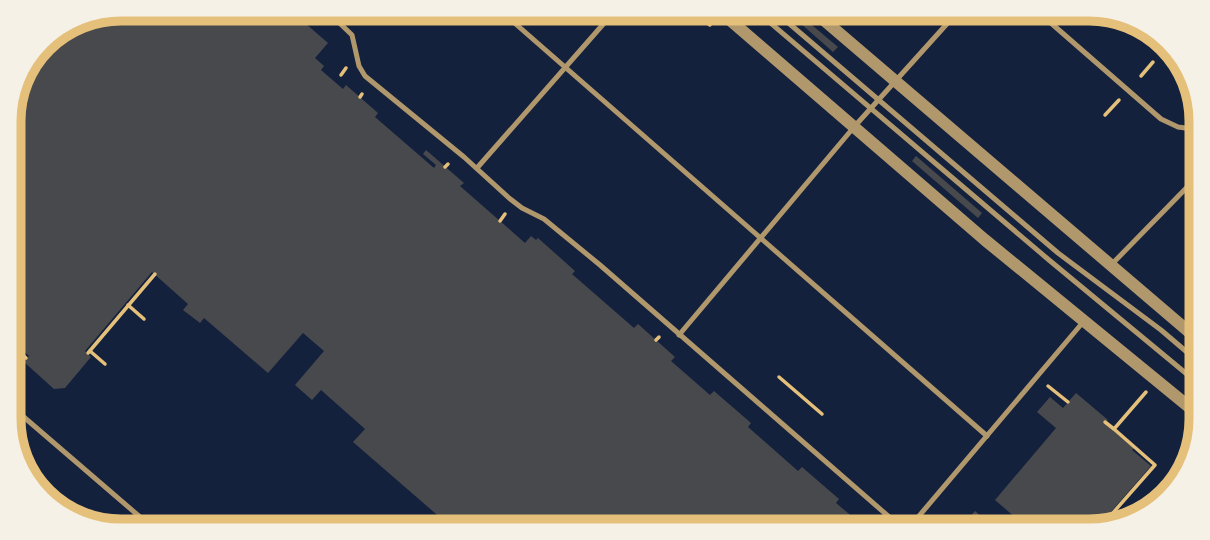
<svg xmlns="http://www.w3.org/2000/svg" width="1210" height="540" viewBox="0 0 1210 540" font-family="Montserrat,sans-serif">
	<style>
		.building { fill: #48494c }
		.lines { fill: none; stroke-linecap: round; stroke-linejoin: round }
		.path { stroke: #e5c07b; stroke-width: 3.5 }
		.service { stroke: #b1986c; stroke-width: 5 }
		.tertiary { stroke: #b1986c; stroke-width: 12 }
		.rim { fill: none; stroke: #e5c07b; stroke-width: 9 }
	</style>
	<rect width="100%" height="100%" fill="#14213d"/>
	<g class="building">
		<path d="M 121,9 L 290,10 L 328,43 L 315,58 L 324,66 L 321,70 L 343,89 L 346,85 L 378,113 L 375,117 L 434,168 L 436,165 L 423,154 L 426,150 L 464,183 L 460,186 L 525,243 L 531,236 L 536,240 L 538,238 L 575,271 L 572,274 L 634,328 L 638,324 L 675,357 L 671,361 L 710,395 L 714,391 L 751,423 L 748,427 L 798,471 L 802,467 L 839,499 L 836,503 L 867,529 L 438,526 L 443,520 L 353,442 L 365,429 L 321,390 L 312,400 L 295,385 L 324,351 L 303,333 L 268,373 L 204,318 L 200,323 L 183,310 L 188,304 L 152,272 L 85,351 L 91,357 L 65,388 L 54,389 L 24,362 L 29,356 L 10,339 L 9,113 L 47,37 Z"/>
		<path d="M 790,14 L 800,15 L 838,47 L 833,52 Z"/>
		<path d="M 916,156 L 982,213 L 978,218 L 912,161 Z"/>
		<path d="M 1076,393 L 1108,420 L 1105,422 L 1135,447 L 1132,450 L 1151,466 L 1094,531 L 1030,530 L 995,500 L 1056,428 L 1037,412 L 1050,397 L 1063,408 Z"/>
		<path d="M 975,511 L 993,527 L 996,523 L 1004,530 L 962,530 L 960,528 Z"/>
	</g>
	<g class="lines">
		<g class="path">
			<path d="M 696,14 L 710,25"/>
			<path d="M 341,75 L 346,68"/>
			<path d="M 1141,76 L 1153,62"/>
			<path d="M 360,97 L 362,94"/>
			<path d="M 1105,115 L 1119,100"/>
			<path d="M 445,167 L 448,164"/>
			<path d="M 500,221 L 505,214"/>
			<path d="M 128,305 L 144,319"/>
			<path d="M 656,340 L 659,337"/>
			<path d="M 10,344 L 26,358"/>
			<path d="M 90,351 L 105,364"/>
			<path d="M 88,353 L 155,274"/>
			<path d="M 779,377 L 822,414"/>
			<path d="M 1048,386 L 1068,402"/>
			<path d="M 1105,422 L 1114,429"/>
			<path d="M 1097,531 L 1155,465 L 1114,429 L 1146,392"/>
		</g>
		<g class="service">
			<path d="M 327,11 L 352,35 L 359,66 L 365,76 L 464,157 L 509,198 L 522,208 L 544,219 L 600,265 L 903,529"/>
			<path d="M 502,12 L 987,436"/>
			<path d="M 760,14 L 1049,260 L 1194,380"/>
			<path d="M 778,14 L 1058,253 L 1161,330 L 1195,359"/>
			<path d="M 1044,17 L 1161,119 L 1178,127 L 1200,130"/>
			<path d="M 477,168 L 613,13"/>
			<path d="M 1112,264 L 1199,175"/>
			<path d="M 679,335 L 854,127 L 954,16"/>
			<path d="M 11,406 L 147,523"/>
			<path d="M 908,529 L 1084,321"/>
		</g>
		<g class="tertiary">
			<path d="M 723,14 L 985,240 L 1194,411"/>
			<path d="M 818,15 L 1195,337"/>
		</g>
	</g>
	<path d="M0 0H1210V540H0ZM121 21H1089A100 100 0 0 1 1189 121V419A100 100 0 0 1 1089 519H121A100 100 0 0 1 21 419V121A100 100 0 0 1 121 21Z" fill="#f6f1e7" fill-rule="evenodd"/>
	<path class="rim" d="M121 21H1089A100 100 0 0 1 1189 121V419A100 100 0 0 1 1089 519H121A100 100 0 0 1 21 419V121A100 100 0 0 1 121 21Z"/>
</svg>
